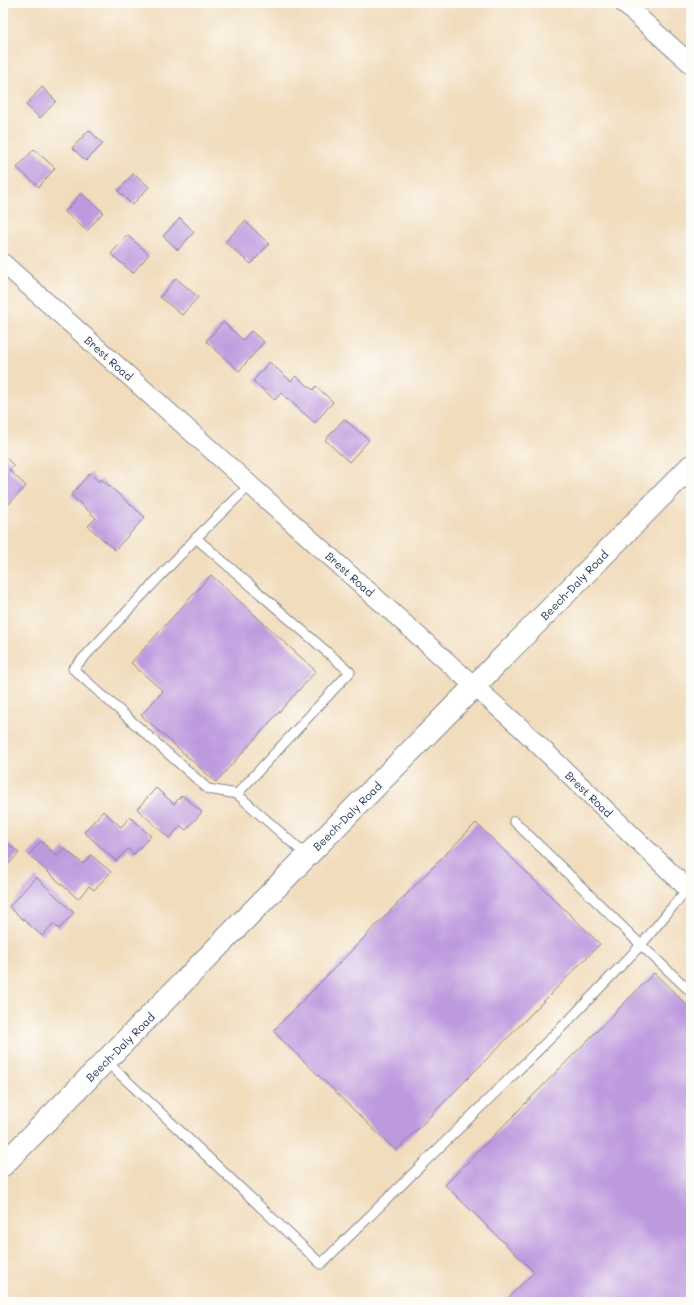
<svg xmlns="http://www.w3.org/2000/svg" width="694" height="1305" viewBox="0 0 694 1305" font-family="Mali,sans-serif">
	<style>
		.building { fill: #bd99de }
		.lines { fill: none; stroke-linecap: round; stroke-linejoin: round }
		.service-casing { stroke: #86868d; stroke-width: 11 }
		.minor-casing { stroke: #86868d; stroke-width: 20 }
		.tertiary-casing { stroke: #86868d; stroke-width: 24 }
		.service { stroke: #fff; stroke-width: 9 }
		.minor { stroke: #fff; stroke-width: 18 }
		.tertiary { stroke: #fff; stroke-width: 22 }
		.labels { text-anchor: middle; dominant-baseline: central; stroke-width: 3.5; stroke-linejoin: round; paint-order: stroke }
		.street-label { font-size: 11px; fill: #1b2f5e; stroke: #fdfcf7 }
	</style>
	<rect width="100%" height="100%" fill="#fdfcf7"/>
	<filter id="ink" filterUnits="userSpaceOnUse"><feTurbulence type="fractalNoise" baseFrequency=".025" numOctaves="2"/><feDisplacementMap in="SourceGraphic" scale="8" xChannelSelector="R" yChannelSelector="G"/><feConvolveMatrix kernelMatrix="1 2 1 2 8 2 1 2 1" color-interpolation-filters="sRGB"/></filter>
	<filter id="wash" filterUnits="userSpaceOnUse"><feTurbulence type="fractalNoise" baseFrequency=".012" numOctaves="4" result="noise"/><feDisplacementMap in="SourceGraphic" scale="16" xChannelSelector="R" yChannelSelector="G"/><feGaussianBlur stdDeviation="0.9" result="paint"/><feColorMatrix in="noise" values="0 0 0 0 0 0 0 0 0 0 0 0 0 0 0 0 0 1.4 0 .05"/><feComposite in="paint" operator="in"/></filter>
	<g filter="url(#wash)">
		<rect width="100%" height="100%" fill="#f1dcbc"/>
		<g id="blocks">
			<g class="building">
				<path d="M 42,87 L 56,101 L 40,118 L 26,105 Z"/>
				<path d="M 89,130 L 103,144 L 86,161 L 72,148 Z"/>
				<path d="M 34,149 L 55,168 L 39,187 L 17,168 Z"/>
				<path d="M 134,173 L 149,187 L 132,205 L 118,191 Z"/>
				<path d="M 81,193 L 103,212 L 87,231 L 65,212 Z"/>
				<path d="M 180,218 L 194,232 L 178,250 L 163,236 Z"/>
				<path d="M 245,221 L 269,244 L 251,264 L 225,242 Z"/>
				<path d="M 127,235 L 149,254 L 133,273 L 111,254 Z"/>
				<path d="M 176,278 L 198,297 L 182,315 L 160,297 Z"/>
				<path d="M 223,322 L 243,340 L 251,331 L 264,342 L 239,371 L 206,341 Z"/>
				<path d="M 269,362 L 291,381 L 296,376 L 313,390 L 316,386 L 333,402 L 315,423 L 281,393 L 275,400 L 253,381 Z"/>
				<path d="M 344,419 L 369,440 L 349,462 L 325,440 Z"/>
				<path d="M 3,455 L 14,466 L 9,470 L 26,486 L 3,510 Z"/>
				<path d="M 90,473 L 99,482 L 101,479 L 145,517 L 115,550 L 88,526 L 96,518 L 71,495 Z"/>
				<path d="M 211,575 L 316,671 L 216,782 L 141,715 L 163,691 L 131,663 Z"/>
				<path d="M 156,788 L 174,804 L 182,795 L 202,812 L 186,830 L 181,826 L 169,838 L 137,809 Z"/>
				<path d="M 103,811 L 121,827 L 130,817 L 151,836 L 134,854 L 128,849 L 116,861 L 84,832 Z"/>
				<path d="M 476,823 L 600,944 L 396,1151 L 273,1031 Z"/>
				<path d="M 3,839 L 19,853 L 4,869 L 3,867 Z"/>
				<path d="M 41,841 L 57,856 L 64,848 L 83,864 L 91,855 L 111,872 L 94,890 L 89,886 L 78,899 L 29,855 Z"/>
				<path d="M 36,877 L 74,913 L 59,929 L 53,924 L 42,936 L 9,907 Z"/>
				<path d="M 654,973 L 691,1009 L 691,1302 L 504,1302 L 534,1272 L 445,1185 Z"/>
			</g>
		</g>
	</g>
	<g filter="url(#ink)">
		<use href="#blocks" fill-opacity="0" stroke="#86868d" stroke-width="1"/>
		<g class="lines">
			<g class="service-casing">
				<g id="service">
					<path d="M 250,485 L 196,538 L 350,672 L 237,794 L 307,856"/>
					<path d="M 196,538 L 73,669 L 208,789 L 237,794"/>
					<path d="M 514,821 L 641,945 L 687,889"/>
					<path d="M 106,1061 L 321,1264 L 570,1019 L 641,945 L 691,992"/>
				</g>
			</g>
			<g class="minor-casing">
				<g id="minor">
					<path d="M 623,3 L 691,64"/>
					<path d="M 3,263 L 521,728 L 691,892"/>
				</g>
			</g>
			<g class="tertiary-casing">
				<path id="tertiary" d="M 3,1165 L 691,466"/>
			</g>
			<use href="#service" class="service"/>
			<use href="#minor" class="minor"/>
			<use href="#tertiary" class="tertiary"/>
		</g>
	</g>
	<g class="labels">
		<g class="street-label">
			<text transform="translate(109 358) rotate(42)">Brest Road</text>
			<text transform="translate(350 574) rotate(42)">Brest Road</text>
			<text transform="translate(574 585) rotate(-46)">Beech-Daly Road</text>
			<text transform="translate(589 794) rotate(44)">Brest Road</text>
			<text transform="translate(347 816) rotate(-45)">Beech-Daly Road</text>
			<text transform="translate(120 1047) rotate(-45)">Beech-Daly Road</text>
		</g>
	</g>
	<rect width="694" height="1305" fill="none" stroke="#fdfcf7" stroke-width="16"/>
</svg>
